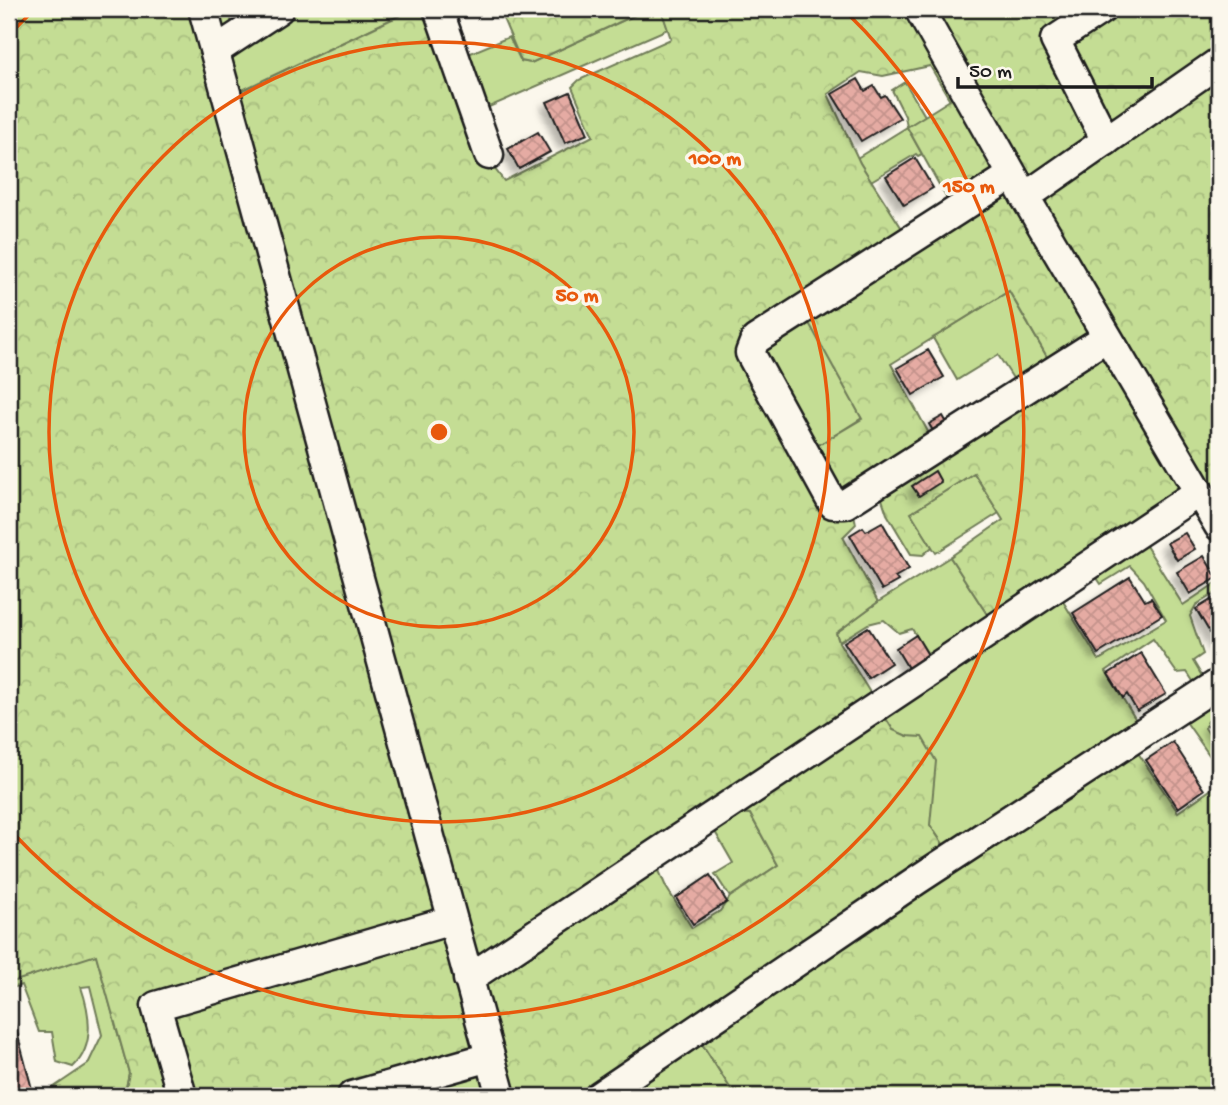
<svg xmlns="http://www.w3.org/2000/svg" width="1228" height="1105" viewBox="0 0 1228 1105" font-family="'Gochi Hand',sans-serif">
	<style>
		.grass { fill: #c4dd94; stroke: #707c58; stroke-width: 2 }
		.forest { fill: url(#forest-crowns); stroke: #707c58; stroke-width: 2; fill-rule: evenodd }
		.building { fill: url(#building-cross-hatch); stroke: #1c1c1c; stroke-width: 2; filter: url(#shadow) }
		.lines { fill: none; stroke-linecap: round; stroke-linejoin: round }
		.minor-casing { stroke: #1c1c1c; stroke-width: 33 }
		.minor { stroke: #fbf7ec; stroke-width: 28 }
		.ring { fill: none; stroke: #e8590c; stroke-width: 3.5 }
		.centre { fill: #e8590c; stroke: #fbf7ec; stroke-width: 3.5 }
		.ring-label { font-size: 21px; text-anchor: middle; font-weight: bold; fill: #e8590c; stroke: #fbf7ec; stroke-width: 7; stroke-linejoin: round; paint-order: stroke }
	</style>
	<defs>
		<pattern id="forest-crowns" width="20" height="18" patternUnits="userSpaceOnUse" patternTransform="scale(1.75)"><rect width="20" height="18" fill="#c4dd94"/><path d="M2 6a3 3 0 1 1 6 0M12 15a3 3 0 1 1 6 0" fill="none" stroke="#a8bd7f"/></pattern>
		<pattern id="building-cross-hatch" width="8" height="8" patternUnits="userSpaceOnUse" patternTransform="scale(1.75)"><rect width="8" height="8" fill="#e5aba3"/><path d="M0 0l8 8M0 8l8-8" fill="none" stroke="#c4938c"/></pattern>
		<filter id="shadow"><feDropShadow dx="-6" dy="6" stdDeviation="3.5" flood-color="#0004"/></filter>
	</defs>
	<rect width="100%" height="100%" fill="#fbf7ec"/>
	<filter id="ink" filterUnits="userSpaceOnUse"><feTurbulence type="fractalNoise" baseFrequency=".0143" numOctaves="2"/><feDisplacementMap in="SourceGraphic" scale="14" xChannelSelector="R" yChannelSelector="G"/><feConvolveMatrix kernelMatrix="1 2 1 2 8 2 1 2 1" color-interpolation-filters="sRGB"/></filter>
	<g filter="url(#ink)">
		<g class="grass">
			<path d="M 289,9 L 413,9 L 234,94 L 227,49 Z"/>
			<path d="M 648,9 L 661,9 L 668,29 L 489,107 L 480,105 L 461,57 L 509,37 L 521,61 L 531,63 Z"/>
			<path d="M 905,82 L 925,116 L 907,127 L 922,154 L 918,156 L 916,154 L 871,181 L 857,158 L 907,127 L 905,116 L 892,90 Z"/>
			<path d="M 1009,291 L 1050,362 L 1016,383 L 998,355 L 957,380 L 933,338 Z"/>
			<path d="M 804,313 L 862,418 L 808,452 L 759,342 Z"/>
			<path d="M 974,473 L 999,513 L 936,553 L 910,513 Z"/>
			<path d="M 1143,541 L 1183,605 L 1219,581 L 1219,591 L 1196,605 L 1190,616 L 1203,654 L 1193,661 L 1205,681 L 1197,687 L 1187,672 L 1177,673 L 1153,639 L 1106,671 L 1139,725 L 948,851 L 930,825 L 907,736 L 893,730 L 881,711 L 1059,595 L 1099,660 L 1166,620 L 1144,581 L 1130,566 L 1101,584 L 1093,572 Z"/>
			<path d="M 950,557 L 992,622 L 933,662 L 912,629 L 899,633 L 884,620 L 868,624 L 839,642 L 836,633 L 878,602 Z"/>
			<path d="M 1219,692 L 1219,716 L 1208,721 L 1205,728 L 1219,749 L 1219,769 L 1182,716 Z"/>
			<path d="M 741,813 L 750,814 L 778,865 L 730,897 L 715,874 L 733,863 L 714,830 Z"/>
			<path d="M 96,954 L 129,1073 L 126,1088 L 103,1096 L 49,1096 L 51,1089 L 88,1064 L 102,1035 L 90,986 L 81,987 C 90,1013 95,1046 73,1067 L 57,1062 L 52,1032 L 39,1032 L 21,985 L 9,989 L 9,983 Z"/>
			<path d="M 697,1036 L 734,1094 L 731,1096 L 609,1096 Z"/>
			<path d="M 477,1068 L 486,1074 L 492,1096 L 381,1096 Z"/>
		</g>
		<g class="forest">
			<path d="M 9,9 L 230,9 L 232,28 L 225,99 L 413,9 L 430,9 L 488,160 L 504,181 L 593,136 L 572,87 L 579,80 L 671,39 L 661,9 L 1219,9 L 1219,541 L 1197,506 L 992,622 L 950,557 L 1003,520 L 974,473 L 911,513 L 932,547 L 923,555 L 911,554 L 887,514 L 882,499 L 889,491 L 1050,362 L 1009,291 L 891,364 L 932,439 L 850,495 L 856,524 L 843,537 L 878,602 L 836,633 L 839,642 L 893,730 L 907,736 L 922,737 L 936,761 L 930,825 L 952,858 L 1134,747 L 1178,812 L 1219,784 L 1219,1096 L 731,1096 L 734,1094 L 697,1036 L 609,1096 L 510,1096 L 500,1064 L 381,1096 L 103,1096 L 126,1088 L 129,1073 L 96,955 L 9,983 ZM 930,66 L 950,100 L 907,127 L 956,215 L 912,244 L 860,163 L 828,94 L 861,72 L 883,76 ZM 804,314 L 862,419 L 808,451 L 754,354 ZM 741,813 L 750,814 L 778,865 L 730,897 L 720,911 L 692,928 L 666,887 L 657,866 Z"/>
			<path d="M 499,9 L 648,9 L 531,63 L 521,61 Z"/>
		</g>
		<g class="building">
			<path d="M 858,79 L 865,91 L 874,86 L 881,97 L 885,95 L 900,118 L 861,141 L 832,94 Z"/>
			<path d="M 570,92 L 588,134 L 565,143 L 547,102 Z"/>
			<path d="M 538,132 L 550,152 L 519,169 L 508,149 Z"/>
			<path d="M 915,158 L 933,188 L 904,205 L 886,176 Z"/>
			<path d="M 928,350 L 944,377 L 913,395 L 897,368 Z"/>
			<path d="M 943,416 L 950,428 L 936,436 L 929,424 Z"/>
			<path d="M 935,471 L 941,482 L 919,496 L 912,486 Z"/>
			<path d="M 882,522 L 909,569 L 895,577 L 898,581 L 882,590 L 850,535 L 863,527 L 866,531 Z"/>
			<path d="M 1185,533 L 1195,549 L 1177,560 L 1167,543 Z"/>
			<path d="M 1204,556 L 1217,578 L 1190,594 L 1177,572 Z"/>
			<path d="M 1130,577 L 1145,601 L 1151,598 L 1162,615 L 1098,654 L 1073,613 Z"/>
			<path d="M 1219,595 L 1219,648 L 1196,609 Z"/>
			<path d="M 868,627 L 891,663 L 868,678 L 844,642 Z"/>
			<path d="M 916,635 L 931,660 L 911,673 L 896,648 Z"/>
			<path d="M 1141,653 L 1166,694 L 1137,711 L 1127,694 L 1123,698 L 1108,674 Z"/>
			<path d="M 1219,719 L 1219,744 L 1208,726 Z"/>
			<path d="M 1173,742 L 1204,790 L 1178,808 L 1146,760 Z"/>
			<path d="M 710,875 L 727,902 L 693,924 L 676,898 Z"/>
			<path d="M 9,1002 L 32,1089 L 23,1091 L 25,1096 L 9,1096 Z"/>
		</g>
		<g class="lines">
			<g class="minor-casing">
				<g id="minor">
					<path d="M 203,9 L 501,1096"/>
					<path d="M 438,9 L 489,155"/>
					<path d="M 919,9 L 1025,197 L 1219,526"/>
					<path d="M 1102,9 L 1055,40 L 1106,141"/>
					<path d="M 215,51 L 279,9"/>
					<path d="M 1012,175 L 755,340 L 750,353 L 833,504 L 845,504 L 1107,337"/>
					<path d="M 1025,197 L 1219,62"/>
					<path d="M 468,979 L 1199,492"/>
					<path d="M 182,1096 L 156,1006 L 452,920"/>
					<path d="M 352,1096 L 490,1057"/>
					<path d="M 599,1096 L 917,880 L 1219,683"/>
				</g>
			</g>
			<use href="#minor" class="minor"/>
		</g>
	</g>
	<g class="ring">
		<circle cx="439" cy="432" r="195"/>
		<circle cx="439" cy="432" r="390"/>
		<path d="M11 33A585 585 0 0 1 33 11M845 11A585 585 0 1 1 11 831"/>
	</g>
	<circle cx="439" cy="432" r="10" class="centre"/>
	<g class="ring-label">
		<text x="715" y="164">100 m</text>
		<text x="969" y="192">150 m</text>
		<text x="577" y="301">50 m</text>
	</g>
	<rect width="1228" height="1105" fill="none" stroke="#fbf7ec" stroke-width="35"/>
	<rect x="18" y="18" width="1193" height="1070" fill="none" stroke="#1c1c1c" stroke-width="2.5" filter="url(#ink)"/>
	<path d="M958 77v10h194v-10" fill="none" stroke="#1c1c1c" stroke-width="3.5"/>
	<text x="969" y="77" font-size="21" fill="#1c1c1c" stroke="#fbf7ec" stroke-width="5" paint-order="stroke">50 m</text>
</svg>
